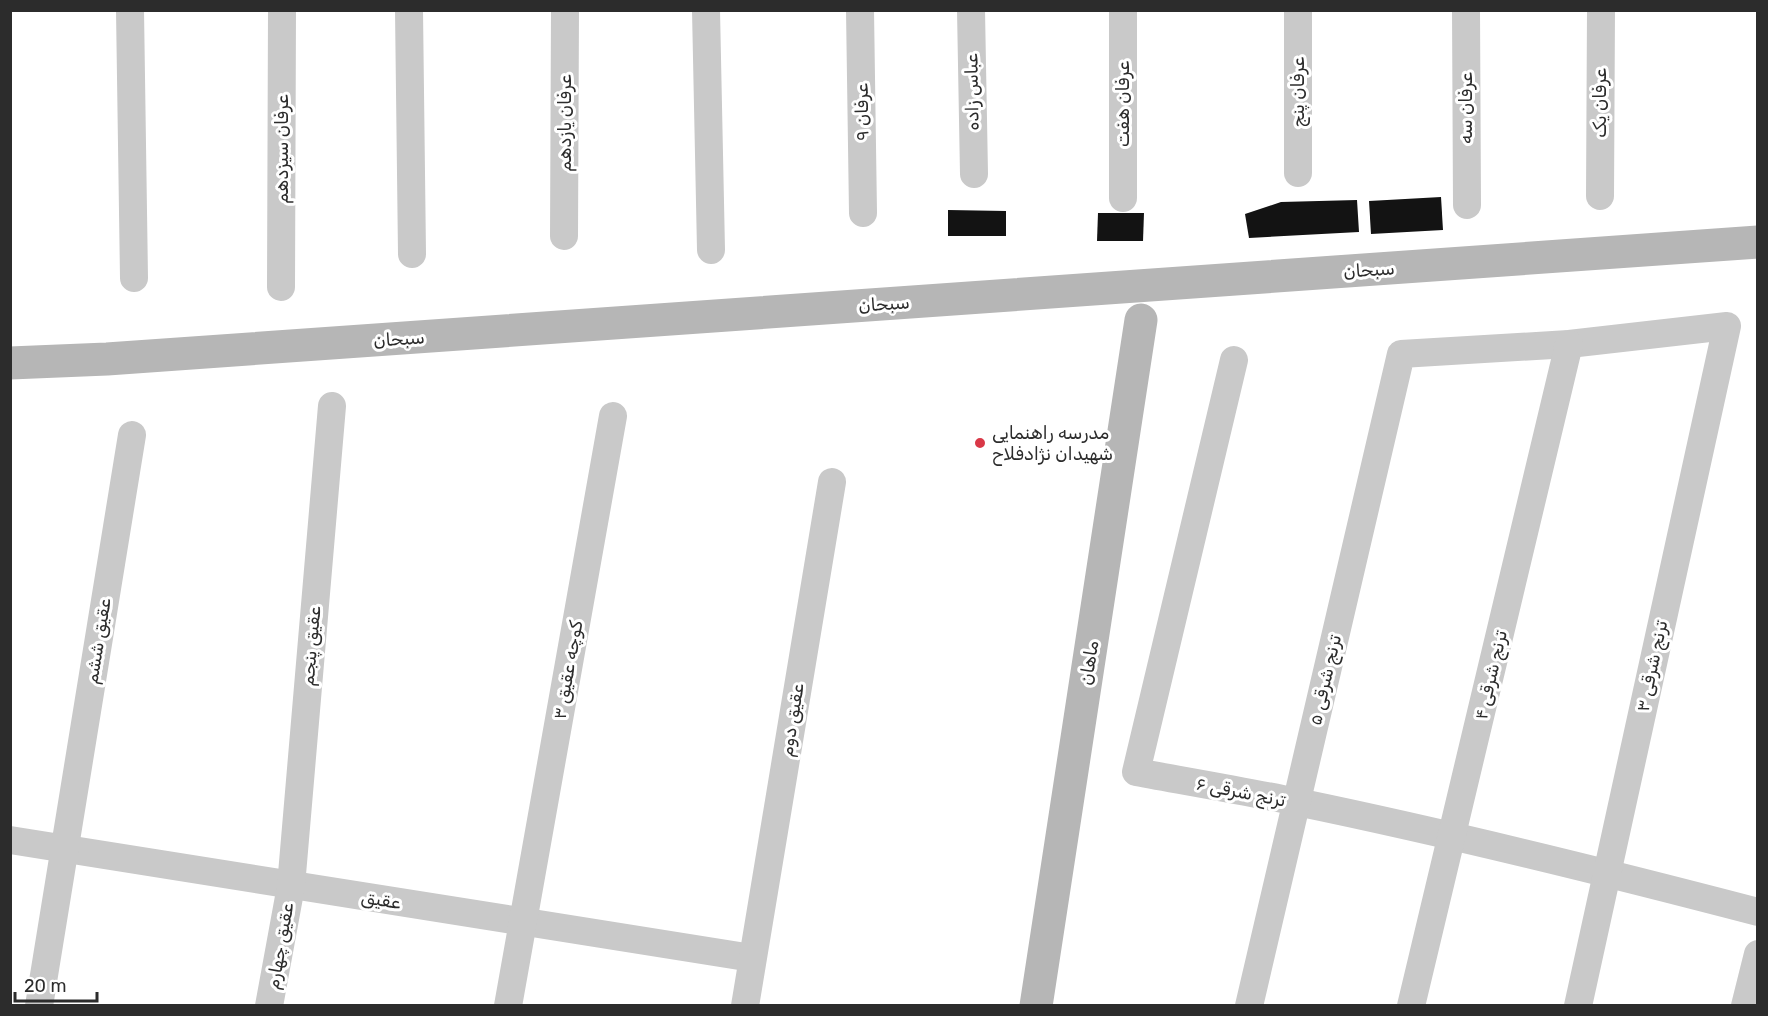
<svg xmlns="http://www.w3.org/2000/svg" width="1768" height="1016" viewBox="0 0 1768 1016" font-family="Rubik,Cairo,sans-serif">
	<style>
		.building { fill: #131313 }
		.lines { fill: none; stroke-linecap: round; stroke-linejoin: round }
		.street { stroke: #c9c9c9; stroke-width: 28 }
		.secondary { stroke: #b6b6b6; stroke-width: 33 }
		.poi-dot { fill: #d93847; stroke: #fff; stroke-width: 2 }
		.labels { text-anchor: middle; dominant-baseline: central; stroke-width: 6; stroke-linejoin: round; paint-order: stroke }
		.street-label { font-size: 18px; fill: #2c2c2c; stroke: #fff }
		.poi-label { font-size: 18px; fill: #2c2c2c; stroke: #fff; text-anchor: start }
	</style>
	<rect width="100%" height="100%" fill="#fff"/>
	<g class="building">
		<path d="M 1441,197 L 1443,230 L 1371,234 L 1369,201 Z"/>
		<path d="M 1357,200 L 1359,232 L 1249,238 L 1245,214 L 1281,202 Z"/>
		<path d="M 948,210 L 1006,211 L 1006,236 L 948,236 Z"/>
		<path d="M 1098,213 L 1144,213 L 1143,241 L 1097,241 Z"/>
	</g>
	<g class="lines">
		<g class="street">
			<path d="M 130,10 L 134,278"/>
			<path d="M 409,10 L 412,254"/>
			<path d="M 706,10 L 711,250"/>
			<path d="M 860,10 L 863,213"/>
			<path d="M 971,10 L 974,174"/>
			<path d="M 1123,10 L 1123,198"/>
			<path d="M 1466,10 L 1467,205"/>
			<path d="M 1298,173 L 1298,10"/>
			<path d="M 1600,196 L 1601,10"/>
			<path d="M 564,236 L 565,10"/>
			<path d="M 281,287 L 282,10"/>
			<path d="M 1234,360 L 1136,772 C 1190,782 1244,791 1297,802 C 1452,834 1605,872 1758,912"/>
			<path d="M 10,840 L 752,958"/>
			<path d="M 39,1006 L 132,435"/>
			<path d="M 269,1006 L 291,886 L 332,406"/>
			<path d="M 508,1006 L 613,416"/>
			<path d="M 745,1006 L 832,482"/>
			<path d="M 1249,1006 L 1401,354 L 1569,344 L 1727,326 L 1578,1006"/>
			<path d="M 1411,1006 L 1569,344"/>
			<path d="M 1745,1006 L 1758,954"/>
		</g>
		<g class="secondary">
			<path d="M 10,363 L 107,359 L 1758,242"/>
			<path d="M 1036,1006 L 1141,320"/>
		</g>
	</g>
	<circle class="poi-dot" cx="980" cy="443" r="6"/>
	<g class="labels">
		<g class="street-label">
			<text transform="translate(972 92) rotate(-91)">عباس زاده</text>
			<text transform="translate(1298 92) rotate(-90)">عرفان پنج</text>
			<text transform="translate(1600 103) rotate(-90)">عرفان یک</text>
			<text transform="translate(1123 104) rotate(-90)">عرفان هفت</text>
			<text transform="translate(1466 108) rotate(-90)">عرفان سه</text>
			<text transform="translate(862 112) rotate(-91)">عرفان ۹</text>
			<text transform="translate(565 123) rotate(-90)">عرفان یازدهم</text>
			<text transform="translate(282 149) rotate(-90)">عرفان سیزدهم</text>
			<text transform="translate(1369 270) rotate(-4)">سبحان</text>
			<text transform="translate(884 304) rotate(-4)">سبحان</text>
			<text transform="translate(399 339) rotate(-4)">سبحان</text>
			<text transform="translate(98 641) rotate(-81)">عقیق ششم</text>
			<text transform="translate(311 646) rotate(-85)">عقیق پنجم</text>
			<text transform="translate(1089 663) rotate(-81)">ماهان</text>
			<text transform="translate(1652 666) rotate(-78)">ترنج شرقی ۳</text>
			<text transform="translate(568 670) rotate(-80)">کوچه عقیق ۳</text>
			<text transform="translate(1491 675) rotate(-77)">ترنج شرقی ۴</text>
			<text transform="translate(1325 680) rotate(-77)">ترنج شرقی ۵</text>
			<text transform="translate(792 720) rotate(-81)">عقیق دوم</text>
			<text transform="translate(1241 792) rotate(11)">ترنج شرقی ۶</text>
			<text transform="translate(381 900) rotate(9)">عقیق</text>
			<text transform="translate(280 946) rotate(-80)">عقیق چهارم</text>
		</g>
		<g class="poi-label">
			<text x="992" y="433">مدرسه راهنمایی<tspan x="992" dy="21">شهیدان نژادفلاح</tspan></text>
		</g>
	</g>
	<rect width="1768" height="1016" fill="none" stroke="#2c2c2c" stroke-width="24"/>
	<path d="M15 992v9h82v-9" fill="none" stroke="#2c2c2c" stroke-width="3"/>
	<text x="24" y="992" font-size="18" fill="#2c2c2c" stroke="#ffffff" stroke-width="4.5" paint-order="stroke">20 m</text>
</svg>
